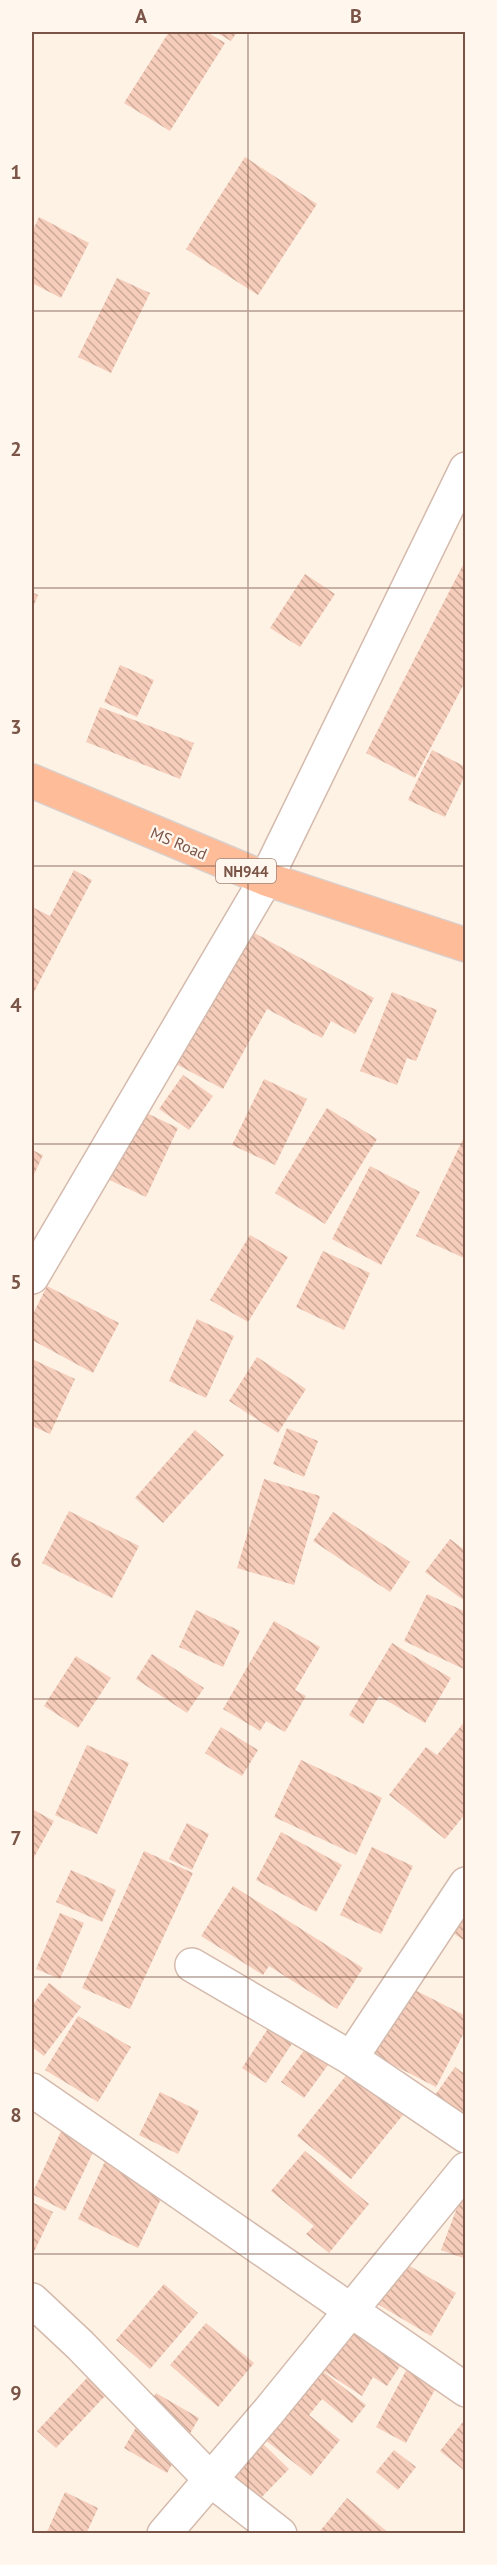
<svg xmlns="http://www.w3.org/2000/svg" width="497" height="2565" viewBox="0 0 497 2565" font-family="'PT Sans',sans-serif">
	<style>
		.building { fill: url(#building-back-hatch) }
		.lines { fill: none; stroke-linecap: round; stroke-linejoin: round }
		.minor-casing { stroke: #d4baac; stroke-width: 36 }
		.tertiary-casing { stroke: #d4baac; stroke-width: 36 }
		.trunk-casing { stroke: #dacfcb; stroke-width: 36 }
		.minor { stroke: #fff; stroke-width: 33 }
		.tertiary { stroke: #fff; stroke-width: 33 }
		.trunk { stroke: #febc98; stroke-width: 33 }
		.grid { fill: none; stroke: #7a5547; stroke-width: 1.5; stroke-opacity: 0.55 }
		.labels { text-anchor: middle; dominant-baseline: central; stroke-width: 4.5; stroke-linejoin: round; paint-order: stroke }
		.shield { fill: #fff6ed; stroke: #a28579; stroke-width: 1.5 }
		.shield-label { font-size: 15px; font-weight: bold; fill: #7a5547 }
		.street-label { font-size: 16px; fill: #7a5547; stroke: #fff6ed }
		.neatline { fill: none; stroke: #7a5547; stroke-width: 2 }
		.grid-label { font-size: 20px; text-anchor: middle; font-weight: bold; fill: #7a5547 }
	</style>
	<defs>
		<pattern id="building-back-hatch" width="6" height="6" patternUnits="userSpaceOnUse" patternTransform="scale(1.5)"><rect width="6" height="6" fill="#f6ccba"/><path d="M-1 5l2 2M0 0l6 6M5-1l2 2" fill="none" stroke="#cca899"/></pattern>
	</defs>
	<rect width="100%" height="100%" fill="#fef2e5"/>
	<g class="building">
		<path d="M 169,32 L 207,32 L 225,43 L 170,131 L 124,103 Z"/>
		<path d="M 215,32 L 237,32 L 231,41 Z"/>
		<path d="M 245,157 L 317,204 L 258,295 L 186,249 Z"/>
		<path d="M 39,217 L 89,243 L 61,298 L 32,283 L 32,232 Z"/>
		<path d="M 117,278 L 150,293 L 111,373 L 78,357 Z"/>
		<path d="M 466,559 L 466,680 L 415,778 L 366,753 Z"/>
		<path d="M 305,574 L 335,594 L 300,647 L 270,628 Z"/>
		<path d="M 32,592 L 38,595 L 32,610 Z"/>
		<path d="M 120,665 L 154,680 L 137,717 L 104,702 Z"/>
		<path d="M 100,707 L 194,743 L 180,779 L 86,742 Z"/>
		<path d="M 432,750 L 466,767 L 466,773 L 445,817 L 408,800 Z"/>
		<path d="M 74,870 L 92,880 L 32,996 L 32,907 L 50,916 Z"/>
		<path d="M 236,923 L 374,998 L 355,1034 L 331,1021 L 322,1038 L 267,1009 L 223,1089 L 163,1057 Z"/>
		<path d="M 392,992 L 437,1010 L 416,1061 L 407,1058 L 397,1085 L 360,1071 Z"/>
		<path d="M 183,1075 L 213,1096 L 189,1130 L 159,1109 Z"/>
		<path d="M 264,1079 L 307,1099 L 275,1165 L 232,1145 Z"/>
		<path d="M 136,1108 L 178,1128 L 146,1197 L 103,1177 Z"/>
		<path d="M 327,1108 L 377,1139 L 325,1224 L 275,1193 Z"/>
		<path d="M 466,1133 L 466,1259 L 416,1236 Z"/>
		<path d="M 32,1150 L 43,1155 L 32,1179 Z"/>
		<path d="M 370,1166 L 420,1192 L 381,1265 L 332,1239 Z"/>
		<path d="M 250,1235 L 288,1257 L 248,1322 L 210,1300 Z"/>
		<path d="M 323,1251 L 370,1273 L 344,1330 L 296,1307 Z"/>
		<path d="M 47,1286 L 119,1323 L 93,1373 L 32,1340 L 32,1316 Z"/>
		<path d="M 197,1319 L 234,1336 L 206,1398 L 169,1381 Z"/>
		<path d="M 257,1357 L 306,1389 L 278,1433 L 229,1401 Z"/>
		<path d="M 32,1359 L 75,1379 L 50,1434 L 32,1426 Z"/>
		<path d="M 287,1428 L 318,1441 L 304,1477 L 273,1464 Z"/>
		<path d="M 195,1430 L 224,1455 L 163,1523 L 135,1498 Z"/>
		<path d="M 264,1479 L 320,1496 L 294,1585 L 237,1568 Z"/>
		<path d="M 69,1511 L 139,1546 L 112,1598 L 42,1563 Z"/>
		<path d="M 333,1512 L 410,1562 L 390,1592 L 313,1541 Z"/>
		<path d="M 450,1539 L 466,1551 L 466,1602 L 425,1572 Z"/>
		<path d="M 427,1594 L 466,1612 L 466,1670 L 404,1641 Z"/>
		<path d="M 196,1610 L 240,1631 L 223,1667 L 179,1647 Z"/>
		<path d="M 274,1621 L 320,1647 L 295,1690 L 306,1696 L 285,1732 L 266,1721 L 260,1731 L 223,1709 Z"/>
		<path d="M 392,1643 L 451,1678 L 425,1723 L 379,1696 L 363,1724 L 349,1715 Z"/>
		<path d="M 152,1654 L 204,1688 L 187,1713 L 136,1679 Z"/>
		<path d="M 76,1656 L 111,1678 L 78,1728 L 44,1706 Z"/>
		<path d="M 466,1720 L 466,1813 L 445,1839 L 389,1795 L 426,1747 L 437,1755 Z"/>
		<path d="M 221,1727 L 258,1750 L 242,1776 L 205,1753 Z"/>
		<path d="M 87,1745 L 129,1763 L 97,1834 L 55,1815 Z"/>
		<path d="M 301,1760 L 382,1798 L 356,1855 L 274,1817 Z"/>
		<path d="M 32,1809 L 54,1821 L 32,1861 Z"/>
		<path d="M 187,1823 L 209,1834 L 192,1870 L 169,1859 Z"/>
		<path d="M 281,1832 L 342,1865 L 316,1912 L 256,1880 Z"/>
		<path d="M 372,1847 L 413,1866 L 381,1934 L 340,1915 Z"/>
		<path d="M 144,1851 L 193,1873 L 130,2009 L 82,1988 Z"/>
		<path d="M 71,1870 L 116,1890 L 102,1922 L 56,1902 Z"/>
		<path d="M 233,1886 L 363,1968 L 337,2009 L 269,1966 L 263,1975 L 201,1936 Z"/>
		<path d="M 466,1900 L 466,1942 L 446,1928 Z"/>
		<path d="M 60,1913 L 84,1923 L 60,1979 L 36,1969 Z"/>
		<path d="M 49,1983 L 81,2007 L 44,2056 L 32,2047 L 32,2006 Z"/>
		<path d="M 407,1986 L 466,2016 L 466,2029 L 436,2087 L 372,2054 Z"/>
		<path d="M 78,2016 L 131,2047 L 98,2102 L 45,2070 Z"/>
		<path d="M 275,2018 L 299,2033 L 266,2083 L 242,2068 Z"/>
		<path d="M 305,2049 L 328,2065 L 304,2098 L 281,2082 Z"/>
		<path d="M 353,2067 L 407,2110 L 351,2179 L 297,2136 Z"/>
		<path d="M 455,2067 L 466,2075 L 466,2121 L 433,2098 Z"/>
		<path d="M 160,2092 L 199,2111 L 178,2154 L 139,2135 Z"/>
		<path d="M 63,2127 L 97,2144 L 65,2211 L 32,2194 Z"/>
		<path d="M 305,2151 L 369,2204 L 329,2253 L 306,2234 L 314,2226 L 271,2191 Z"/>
		<path d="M 107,2157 L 167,2186 L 138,2248 L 78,2219 Z"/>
		<path d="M 466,2184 L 466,2259 L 441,2250 Z"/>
		<path d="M 32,2202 L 53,2212 L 32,2256 Z"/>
		<path d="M 394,2257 L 456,2293 L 431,2336 L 369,2299 Z"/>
		<path d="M 164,2284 L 198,2313 L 150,2369 L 116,2340 Z"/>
		<path d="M 350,2320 L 406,2357 L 387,2386 L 373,2377 L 362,2396 L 318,2367 Z"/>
		<path d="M 206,2323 L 254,2363 L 218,2407 L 170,2365 Z"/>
		<path d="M 102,2362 L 121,2379 L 56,2448 L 37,2431 Z"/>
		<path d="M 408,2367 L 438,2384 L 406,2443 L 376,2427 Z"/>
		<path d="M 320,2369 L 366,2405 L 352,2423 L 322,2399 L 309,2415 L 340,2440 L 311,2476 L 264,2439 Z"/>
		<path d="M 156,2393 L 199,2418 L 167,2473 L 124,2448 Z"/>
		<path d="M 466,2418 L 466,2472 L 440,2451 Z"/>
		<path d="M 258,2439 L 289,2469 L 257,2502 L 226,2472 Z"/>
		<path d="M 394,2450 L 416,2467 L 398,2490 L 376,2472 Z"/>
		<path d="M 65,2492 L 98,2508 L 86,2534 L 46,2534 Z"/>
		<path d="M 347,2498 L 390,2534 L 323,2534 L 320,2531 Z"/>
	</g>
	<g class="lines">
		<g class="minor-casing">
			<g id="minor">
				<path d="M 32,1277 L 266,879 L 466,469"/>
				<path d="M 192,1965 L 351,2058 L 466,2136"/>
				<path d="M 351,2058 L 466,1884"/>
				<path d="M 32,2090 L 466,2390"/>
				<path d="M 32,2300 L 80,2345 L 211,2480 L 280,2534"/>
			</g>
		</g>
		<g class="tertiary-casing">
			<path id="tertiary" d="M 164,2534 L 269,2411 L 466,2169"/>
		</g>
		<g class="trunk-casing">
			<path id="trunk" d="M 32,781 L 266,879 L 466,945"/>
		</g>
		<use href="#minor" class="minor"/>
		<use href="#tertiary" class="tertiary"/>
		<use href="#trunk" class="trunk"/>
	</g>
	<path class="grid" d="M 248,32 L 248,2534M 32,311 L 466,311M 32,588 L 466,588M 32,866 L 466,866M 32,1144 L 466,1144M 32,1421 L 466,1421M 32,1699 L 466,1699M 32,1977 L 466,1977M 32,2254 L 466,2254"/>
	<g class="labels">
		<rect class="shield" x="216" y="859" width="60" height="24" rx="4.5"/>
		<g class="shield-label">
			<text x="246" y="871">NH944</text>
		</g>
		<g class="street-label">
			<text transform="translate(179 843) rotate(23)">MS Road</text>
		</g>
	</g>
	<rect width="497" height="2565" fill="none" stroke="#fff6ed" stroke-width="66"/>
	<rect x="33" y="33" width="431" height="2499" class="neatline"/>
	<g class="grid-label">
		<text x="141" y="23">A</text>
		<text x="356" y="23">B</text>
		<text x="16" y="179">1</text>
		<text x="16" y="456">2</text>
		<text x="16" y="734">3</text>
		<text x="16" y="1012">4</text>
		<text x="16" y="1289">5</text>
		<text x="16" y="1567">6</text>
		<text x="16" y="1845">7</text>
		<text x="16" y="2122">8</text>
		<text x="16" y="2400">9</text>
	</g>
</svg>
